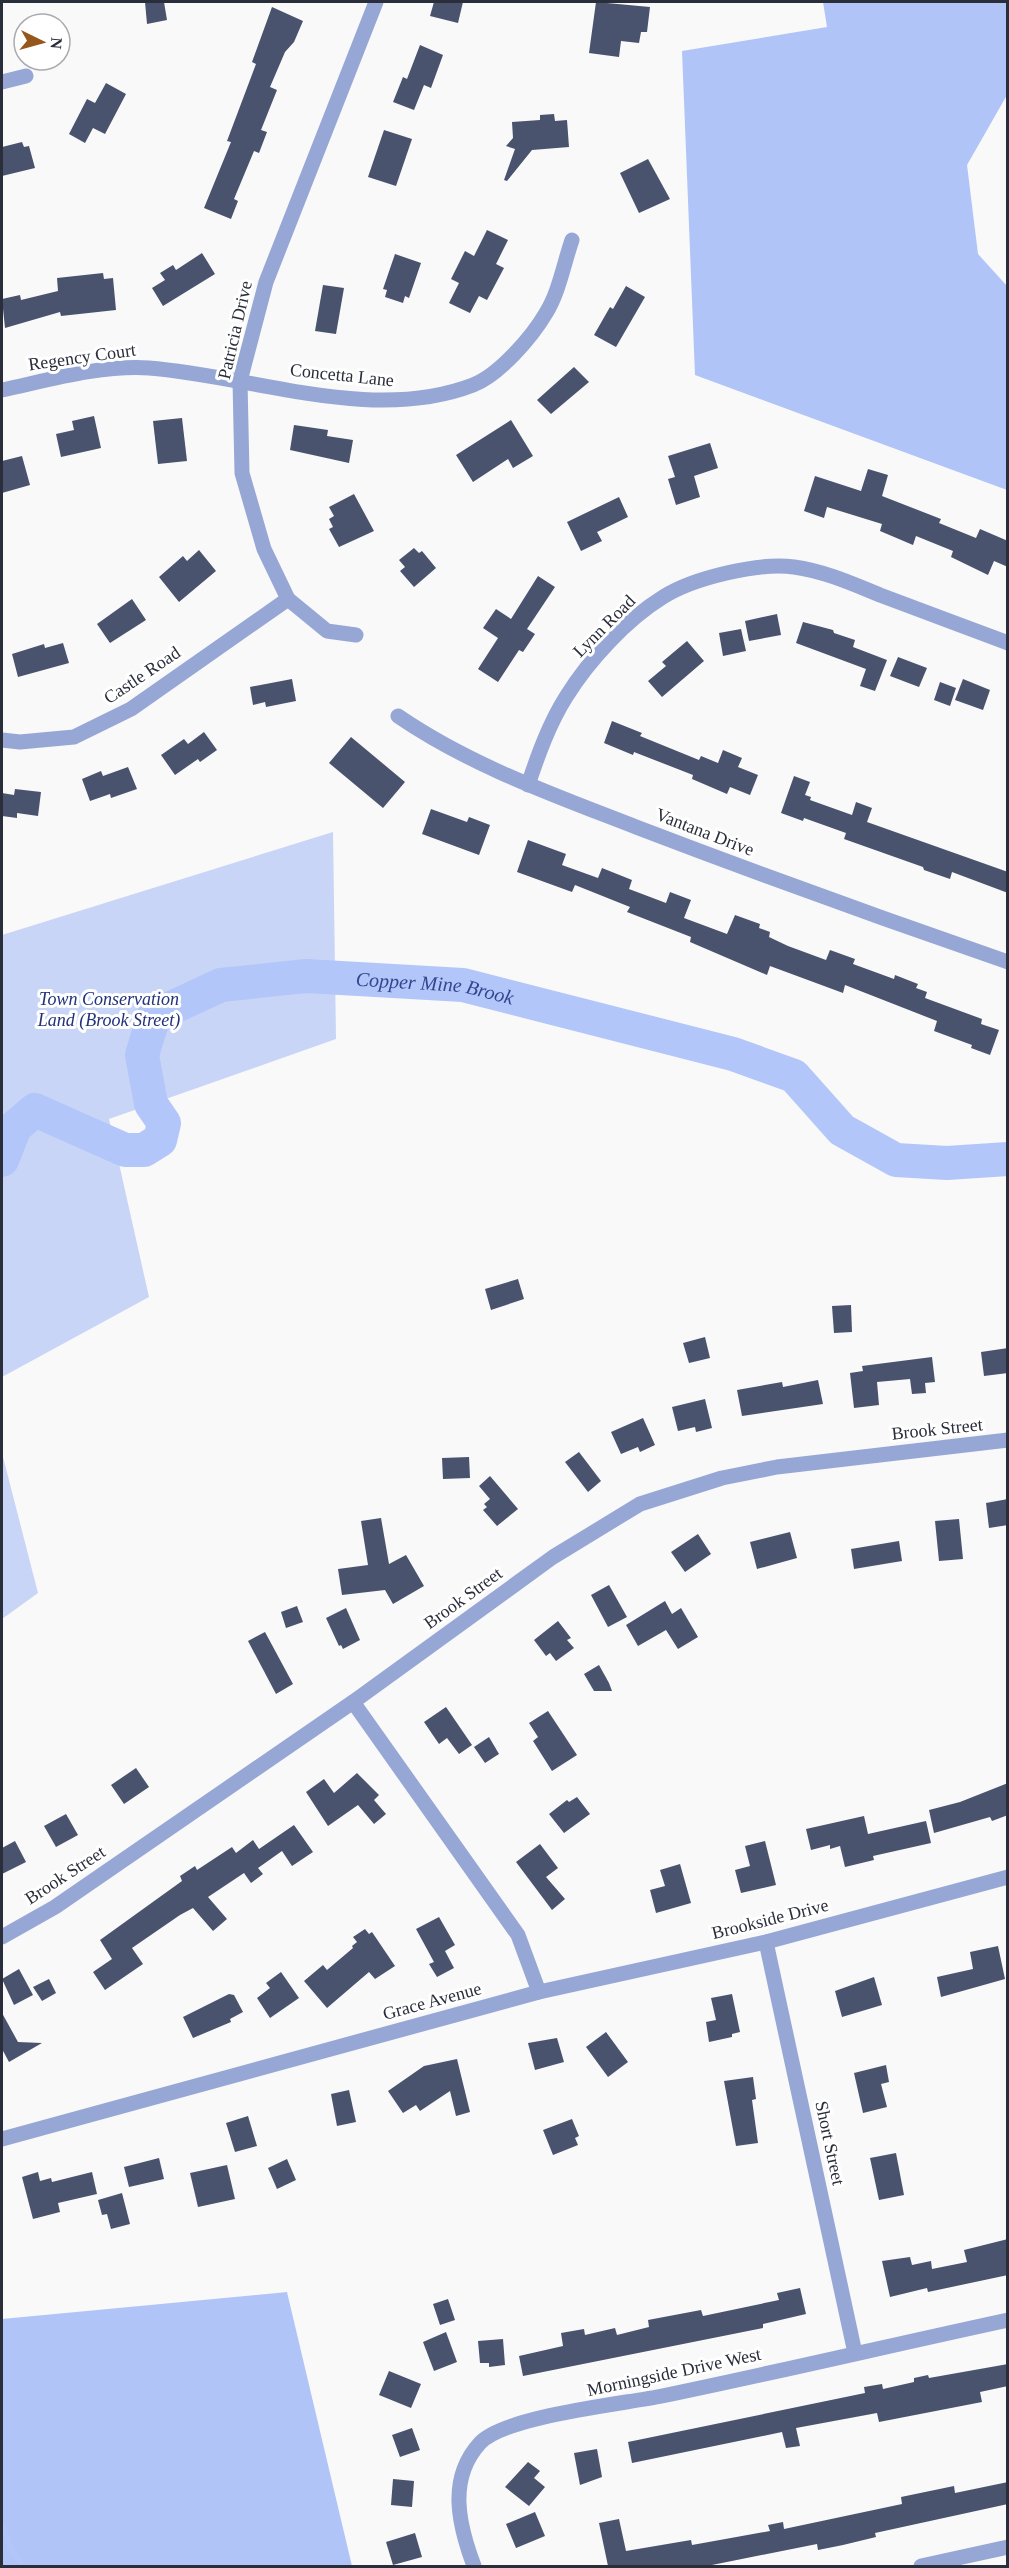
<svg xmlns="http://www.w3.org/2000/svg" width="1009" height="2568" viewBox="0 0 1009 2568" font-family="'Times New Roman',serif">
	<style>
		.green { fill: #c9d5f6 }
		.forest { fill: #b1c4f7 }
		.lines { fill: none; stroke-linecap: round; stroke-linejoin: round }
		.stream { stroke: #b3c6f9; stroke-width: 6 }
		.river { stroke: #b3c6f9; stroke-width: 34 }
		.building { fill: #4a536e }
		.minor { stroke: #97a7d5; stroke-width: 15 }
		.labels { text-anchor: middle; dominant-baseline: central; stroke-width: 6; stroke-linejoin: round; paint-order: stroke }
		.street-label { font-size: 18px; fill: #2a2e3a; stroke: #fff }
		.park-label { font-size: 18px; font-style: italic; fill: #22337b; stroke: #fff }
		.water-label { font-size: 20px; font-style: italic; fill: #324690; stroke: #fff }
	</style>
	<rect width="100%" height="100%" fill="#f9f9f9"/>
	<g class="green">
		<path d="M 333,832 L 336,1039 L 109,1119 L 149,1297 L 2,1377 L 2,935 Z"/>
		<path d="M 2,1453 L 38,1593 L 2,1619 Z"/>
	</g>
	<g class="forest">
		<path d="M 823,2 L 1007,2 L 1007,95 L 967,165 L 978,254 L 1007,286 L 1007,490 L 695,375 L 682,51 L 827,27 Z"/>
		<path d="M 287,2292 L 352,2566 L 2,2566 L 2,2319 Z"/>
	</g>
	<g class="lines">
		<path class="stream" d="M 2,2525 L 11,2549 L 23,2566"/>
		<path class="river" id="s1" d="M 2,1160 L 15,1127 L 35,1110 L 125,1150 L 144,1150 L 160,1140 L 164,1123 L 151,1104 L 142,1055 L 154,1016 L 221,985 L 306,976 L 463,985 L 733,1054 L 794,1076 L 842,1130 L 896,1160 L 947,1163 L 1008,1159"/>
	</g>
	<g class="building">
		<path d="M 145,2 L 164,2 L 167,20 L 147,24 Z"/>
		<path d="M 434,2 L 463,2 L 458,23 L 430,16 Z"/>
		<path d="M 596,2 L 650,7 L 647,32 L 641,32 L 639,43 L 621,41 L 619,57 L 589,53 Z"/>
		<path d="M 272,7 L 303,21 L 294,42 L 285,52 L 270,87 L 277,90 L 261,130 L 267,132 L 259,153 L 254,151 L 234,199 L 238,201 L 231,219 L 204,208 L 231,142 L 227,141 L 256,64 L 252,62 Z"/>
		<path d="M 420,45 L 443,55 L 431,88 L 424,85 L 414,110 L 393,102 L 403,77 L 407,79 Z"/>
		<path d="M 106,83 L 126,94 L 105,134 L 93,128 L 85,143 L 69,134 L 87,99 L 95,103 Z"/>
		<path d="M 554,114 L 555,121 L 567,120 L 569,147 L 532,150 L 507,181 L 504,180 L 515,149 L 506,146 L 513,138 L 512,122 L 540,120 L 540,115 Z"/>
		<path d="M 384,130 L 412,139 L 396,186 L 368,177 Z"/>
		<path d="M 22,142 L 24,147 L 29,146 L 35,168 L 2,176 L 2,147 Z"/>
		<path d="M 648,159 L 670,199 L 639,213 L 620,173 Z"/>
		<path d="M 487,230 L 508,240 L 496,264 L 504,268 L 487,300 L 479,296 L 470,313 L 449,303 L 459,283 L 451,279 L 465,251 L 474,256 Z"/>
		<path d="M 202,253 L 215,274 L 163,306 L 152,288 L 165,280 L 160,273 L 173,265 L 176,270 Z"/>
		<path d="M 395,254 L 421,263 L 409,298 L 405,296 L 403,303 L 385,297 L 387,290 L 383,289 Z"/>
		<path d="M 103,273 L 104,279 L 113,278 L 116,310 L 61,316 L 60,312 L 5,328 L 2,299 L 20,295 L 21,300 L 58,291 L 57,278 Z"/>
		<path d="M 323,285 L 344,288 L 336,334 L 315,331 Z"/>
		<path d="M 626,286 L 645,297 L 616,347 L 594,335 L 610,307 L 613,309 Z"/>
		<path d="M 574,367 L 589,382 L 551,414 L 537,400 Z"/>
		<path d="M 94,416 L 101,448 L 61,457 L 56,434 L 74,430 L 72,421 Z"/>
		<path d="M 182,418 L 187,461 L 158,464 L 153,421 Z"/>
		<path d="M 511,420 L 533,456 L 513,468 L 508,459 L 473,482 L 456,455 Z"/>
		<path d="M 294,425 L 328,430 L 327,436 L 353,440 L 349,463 L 290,450 Z"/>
		<path d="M 710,443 L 718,468 L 694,476 L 700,497 L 676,505 L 668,479 L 675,477 L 668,456 Z"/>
		<path d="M 22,456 L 30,485 L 2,493 L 2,461 Z"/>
		<path d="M 868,469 L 888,475 L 882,496 L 941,519 L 939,523 L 976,538 L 980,529 L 1008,541 L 1008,567 L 994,561 L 988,575 L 951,557 L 953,551 L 916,536 L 913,545 L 880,531 L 882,524 L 827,507 L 824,518 L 804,511 L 815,476 L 861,491 Z"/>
		<path d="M 354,494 L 374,531 L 339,547 L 329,529 L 333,527 L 329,519 L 334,516 L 329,507 Z"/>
		<path d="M 619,497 L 628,517 L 597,532 L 602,541 L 581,551 L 567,522 Z"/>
		<path d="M 414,548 L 419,553 L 422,551 L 436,568 L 414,587 L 400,571 L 405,567 L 399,560 Z"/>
		<path d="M 199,550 L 216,571 L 179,602 L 159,577 L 183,556 L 187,561 Z"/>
		<path d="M 538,576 L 555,587 L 527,629 L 535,634 L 523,652 L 519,650 L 498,682 L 478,669 L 498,638 L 483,628 L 496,609 L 511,619 Z"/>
		<path d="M 132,599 L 146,620 L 110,643 L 97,624 Z"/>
		<path d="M 777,614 L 781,635 L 749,641 L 745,621 Z"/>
		<path d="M 803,622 L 833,630 L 834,633 L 855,640 L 853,647 L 887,660 L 875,691 L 860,686 L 866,669 L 796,643 Z"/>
		<path d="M 741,629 L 746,651 L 723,656 L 719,633 Z"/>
		<path d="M 687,641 L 704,661 L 662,697 L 648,681 L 666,666 L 662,662 Z"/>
		<path d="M 63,643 L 69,663 L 18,677 L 12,654 L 44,644 L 45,648 Z"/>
		<path d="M 898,657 L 927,668 L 919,687 L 890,676 Z"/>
		<path d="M 292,679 L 296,701 L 266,707 L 265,702 L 253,705 L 250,687 Z"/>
		<path d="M 963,679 L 990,690 L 983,710 L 955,700 Z"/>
		<path d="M 940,682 L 956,688 L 950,706 L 934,700 Z"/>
		<path d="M 612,721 L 642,733 L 640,736 L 699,760 L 701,756 L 718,763 L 723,750 L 742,758 L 738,767 L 758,775 L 750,795 L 730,787 L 727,794 L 692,779 L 693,775 L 634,752 L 633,755 L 604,743 Z"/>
		<path d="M 204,732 L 217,750 L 200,762 L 198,759 L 175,775 L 161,755 L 184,739 L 188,744 Z"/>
		<path d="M 351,737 L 405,782 L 383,808 L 329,763 Z"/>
		<path d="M 128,767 L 137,789 L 111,798 L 110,794 L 90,801 L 82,779 L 101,771 L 103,776 Z"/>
		<path d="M 794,776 L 810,782 L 805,795 L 811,797 L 810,800 L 852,815 L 856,802 L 872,808 L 867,822 L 1008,872 L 1008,893 L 952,872 L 950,879 L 924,870 L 923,867 L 844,839 L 846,833 L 804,818 L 803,821 L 781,813 Z"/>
		<path d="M 15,789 L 41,792 L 38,816 L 17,813 L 17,818 L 2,816 L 2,793 L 14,795 Z"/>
		<path d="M 431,809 L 467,822 L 469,817 L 490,825 L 479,855 L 422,834 Z"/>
		<path d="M 528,840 L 566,854 L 562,865 L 598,878 L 602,868 L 632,880 L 629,889 L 666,903 L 670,892 L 691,900 L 684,918 L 727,934 L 735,915 L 760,924 L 759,928 L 770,932 L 769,937 L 788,946 L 826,960 L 830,950 L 855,959 L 853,964 L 894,979 L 895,975 L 918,984 L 916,988 L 927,992 L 925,998 L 982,1019 L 981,1024 L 999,1030 L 990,1055 L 971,1048 L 972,1045 L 934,1031 L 937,1021 L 845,985 L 843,993 L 770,966 L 767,975 L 690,942 L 691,937 L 627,912 L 630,907 L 575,885 L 572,892 L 517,872 Z"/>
		<path d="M 518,1279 L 524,1299 L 491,1310 L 485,1289 Z"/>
		<path d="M 851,1305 L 852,1332 L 834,1333 L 832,1306 Z"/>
		<path d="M 705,1337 L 710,1358 L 689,1363 L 683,1343 Z"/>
		<path d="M 1008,1348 L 1008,1373 L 984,1376 L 981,1352 Z"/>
		<path d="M 932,1357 L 935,1382 L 925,1383 L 926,1393 L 912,1394 L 910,1379 L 877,1382 L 879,1405 L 854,1408 L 850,1373 L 863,1371 L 862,1366 Z"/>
		<path d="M 818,1380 L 823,1404 L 742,1416 L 737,1390 L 782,1382 L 783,1387 Z"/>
		<path d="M 705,1399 L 712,1428 L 696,1432 L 695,1427 L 678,1431 L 672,1407 Z"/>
		<path d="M 643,1418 L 655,1445 L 640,1452 L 638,1447 L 621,1454 L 611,1432 Z"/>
		<path d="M 579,1452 L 601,1481 L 588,1492 L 565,1462 Z"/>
		<path d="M 469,1457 L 470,1478 L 443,1479 L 442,1458 Z"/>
		<path d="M 490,1476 L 518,1509 L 497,1526 L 483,1510 L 487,1507 L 484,1504 L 490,1499 L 479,1486 Z"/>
		<path d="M 1008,1499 L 1008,1525 L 989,1528 L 986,1503 Z"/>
		<path d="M 381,1518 L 389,1564 L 406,1555 L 424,1586 L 393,1604 L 385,1590 L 342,1595 L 338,1569 L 368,1565 L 361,1521 Z"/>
		<path d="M 959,1519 L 963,1559 L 939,1561 L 935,1521 Z"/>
		<path d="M 790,1532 L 797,1558 L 757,1569 L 750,1542 Z"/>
		<path d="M 698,1534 L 711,1554 L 685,1572 L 671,1552 Z"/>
		<path d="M 899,1541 L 902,1561 L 854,1569 L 851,1549 Z"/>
		<path d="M 609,1585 L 627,1617 L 608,1627 L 591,1595 Z"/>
		<path d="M 665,1601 L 672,1614 L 681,1608 L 698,1637 L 678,1649 L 666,1630 L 638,1646 L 626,1625 Z"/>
		<path d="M 297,1606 L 303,1622 L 286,1628 L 281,1612 Z"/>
		<path d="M 346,1608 L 360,1640 L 343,1649 L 341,1645 L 339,1646 L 326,1618 Z"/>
		<path d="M 558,1621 L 571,1638 L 567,1640 L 574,1648 L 556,1661 L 550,1653 L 546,1656 L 534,1640 Z"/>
		<path d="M 265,1632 L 293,1684 L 276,1694 L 248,1641 Z"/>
		<path d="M 599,1665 L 609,1683 L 612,1691 L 594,1691 L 584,1674 Z"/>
		<path d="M 446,1707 L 472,1745 L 459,1754 L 447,1738 L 439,1744 L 424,1722 Z"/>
		<path d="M 548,1711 L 577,1755 L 552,1771 L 533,1741 L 538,1737 L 529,1723 Z"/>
		<path d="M 489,1737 L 499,1754 L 485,1763 L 474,1747 Z"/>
		<path d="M 136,1768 L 149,1787 L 124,1804 L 111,1785 Z"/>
		<path d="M 357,1773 L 379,1795 L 374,1800 L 386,1814 L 374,1824 L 358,1805 L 328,1826 L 306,1792 L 324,1779 L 334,1793 Z"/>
		<path d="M 1008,1783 L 1008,1815 L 992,1821 L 990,1817 L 934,1833 L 929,1810 L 960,1802 Z"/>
		<path d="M 577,1797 L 590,1814 L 564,1833 L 549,1814 L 567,1800 L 569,1802 Z"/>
		<path d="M 66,1814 L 78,1835 L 56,1847 L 44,1826 Z"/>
		<path d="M 864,1816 L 868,1834 L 926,1821 L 931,1843 L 873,1856 L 874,1860 L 845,1867 L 840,1846 L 830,1849 L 830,1845 L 811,1850 L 806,1829 Z"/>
		<path d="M 294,1825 L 313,1852 L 292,1866 L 282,1851 L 258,1868 L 263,1874 L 251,1883 L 244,1873 L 208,1897 L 227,1919 L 213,1931 L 193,1908 L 180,1915 L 132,1948 L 143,1964 L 105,1990 L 93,1972 L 112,1959 L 100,1940 L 182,1881 L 180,1876 L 195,1866 L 197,1870 L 232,1847 L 236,1853 L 253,1840 L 259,1849 Z"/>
		<path d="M 15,1841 L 26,1862 L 2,1874 L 2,1848 Z"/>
		<path d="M 765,1841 L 776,1885 L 741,1893 L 735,1870 L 750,1866 L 745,1846 Z"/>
		<path d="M 540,1844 L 558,1868 L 546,1877 L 565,1899 L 552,1910 L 516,1862 Z"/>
		<path d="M 680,1864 L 691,1903 L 656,1913 L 650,1890 L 665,1886 L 660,1870 Z"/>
		<path d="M 439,1917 L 455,1945 L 445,1951 L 454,1968 L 437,1977 L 429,1964 L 434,1962 L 416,1929 Z"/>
		<path d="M 365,1929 L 369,1934 L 372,1932 L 395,1966 L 375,1979 L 369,1972 L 327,2008 L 304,1981 L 323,1965 L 327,1970 L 353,1948 L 352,1946 L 357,1942 L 353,1937 Z"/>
		<path d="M 998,1946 L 1005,1979 L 941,1997 L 937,1977 L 973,1969 L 970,1952 Z"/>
		<path d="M 19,1969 L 33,1995 L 14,2005 L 2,1979 Z"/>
		<path d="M 281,1972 L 299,1998 L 270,2018 L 257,1998 L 270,1988 L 266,1983 Z"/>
		<path d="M 874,1977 L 882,2005 L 842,2017 L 835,1991 Z"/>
		<path d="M 49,1979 L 56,1993 L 42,2001 L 33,1987 Z"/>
		<path d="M 229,1994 L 234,1995 L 243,2012 L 230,2019 L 231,2022 L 193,2038 L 183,2017 Z"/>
		<path d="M 732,1994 L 740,2032 L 732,2034 L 732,2037 L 709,2042 L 706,2022 L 716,2020 L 711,1998 Z"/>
		<path d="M 2,2013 L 18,2042 L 42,2043 L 9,2062 L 2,2049 Z"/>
		<path d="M 606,2032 L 628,2062 L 608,2077 L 586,2047 Z"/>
		<path d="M 557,2038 L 564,2062 L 535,2070 L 528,2043 Z"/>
		<path d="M 457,2059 L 470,2112 L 456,2116 L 450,2091 L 420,2111 L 416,2105 L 403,2113 L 388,2091 L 424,2066 Z"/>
		<path d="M 886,2065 L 889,2082 L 881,2084 L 887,2107 L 863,2113 L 854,2073 Z"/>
		<path d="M 753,2077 L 756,2099 L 752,2100 L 758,2143 L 736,2146 L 724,2081 Z"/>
		<path d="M 349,2090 L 356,2122 L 337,2126 L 331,2094 Z"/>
		<path d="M 248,2116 L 257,2146 L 235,2152 L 226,2123 Z"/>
		<path d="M 572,2119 L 579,2136 L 575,2138 L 578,2145 L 553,2155 L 543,2130 Z"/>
		<path d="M 896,2153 L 904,2195 L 879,2200 L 870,2158 Z"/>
		<path d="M 159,2158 L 164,2179 L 129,2187 L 124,2167 Z"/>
		<path d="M 287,2159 L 296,2180 L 277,2189 L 268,2168 Z"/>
		<path d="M 227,2165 L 235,2199 L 198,2207 L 190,2173 Z"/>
		<path d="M 38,2172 L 40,2181 L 51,2178 L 52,2182 L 92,2172 L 97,2194 L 58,2203 L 60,2212 L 33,2219 L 22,2177 Z"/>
		<path d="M 122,2193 L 130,2224 L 111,2229 L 107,2214 L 102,2215 L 98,2200 Z"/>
		<path d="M 1008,2239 L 1008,2275 L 928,2292 L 927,2288 L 890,2297 L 882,2261 L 910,2257 L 912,2265 L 931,2261 L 932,2269 L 967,2262 L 964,2250 Z"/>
		<path d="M 800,2288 L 806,2314 L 763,2324 L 763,2328 L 523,2376 L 519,2356 L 563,2346 L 561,2333 L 584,2329 L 585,2335 L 615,2328 L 617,2335 L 649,2327 L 648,2320 L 701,2310 L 703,2316 L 779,2300 L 777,2293 Z"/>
		<path d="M 448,2299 L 455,2320 L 440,2325 L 433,2304 Z"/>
		<path d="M 446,2332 L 457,2362 L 434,2371 L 423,2342 Z"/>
		<path d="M 503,2339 L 505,2365 L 489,2367 L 489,2363 L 480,2363 L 478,2341 Z"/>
		<path d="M 1008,2364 L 1008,2386 L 980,2392 L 982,2402 L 879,2422 L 877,2413 L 796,2428 L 800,2446 L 786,2448 L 782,2432 L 632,2463 L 628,2442 L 865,2393 L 864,2387 L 882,2384 L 883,2389 L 914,2382 L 914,2378 L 928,2375 L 929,2378 Z"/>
		<path d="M 389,2371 L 421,2384 L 411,2408 L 379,2395 Z"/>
		<path d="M 412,2428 L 420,2450 L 400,2457 L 392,2435 Z"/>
		<path d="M 597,2449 L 602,2477 L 580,2485 L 574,2453 Z"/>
		<path d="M 528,2462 L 540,2471 L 534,2478 L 545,2487 L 529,2506 L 505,2487 Z"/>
		<path d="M 393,2479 L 414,2481 L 412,2507 L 391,2505 Z"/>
		<path d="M 1008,2482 L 1008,2504 L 875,2533 L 876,2537 L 843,2545 L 818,2550 L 817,2544 L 707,2566 L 608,2566 L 599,2523 L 619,2519 L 626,2551 L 691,2540 L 692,2545 L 770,2531 L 768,2525 L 783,2522 L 784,2529 L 902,2504 L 901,2497 L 954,2486 L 955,2493 Z"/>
		<path d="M 535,2512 L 545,2536 L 516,2548 L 506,2524 Z"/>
		<path d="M 415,2533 L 422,2557 L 393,2565 L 386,2542 Z"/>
	</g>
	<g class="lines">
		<g class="minor">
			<path d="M 2,82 L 26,76"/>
			<path d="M 2,390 C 49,380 100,365 149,368 C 253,376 372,424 473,385 C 499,375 532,337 546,313 C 559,292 564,263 572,240"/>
			<path d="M 356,635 L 327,631 L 288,599 L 264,549 L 242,473 L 240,381 L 266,282 L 376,2"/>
			<path d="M 398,716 C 471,766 554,795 636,827 C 759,874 883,919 1008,962"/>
			<path d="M 2,740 L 20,742 L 74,737 L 131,709 L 288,599"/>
			<path d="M 528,785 C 538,755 549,724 566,697 C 589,660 626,620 663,597 C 693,578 759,562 794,567 C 824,571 853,584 880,595 C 923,611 965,627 1008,643"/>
			<path d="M 353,1702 L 518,1935 L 539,1992"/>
			<path d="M 2,1937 L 55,1907 L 353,1702 L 553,1557 L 640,1504 L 722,1478 L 777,1467 L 1008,1440"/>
			<path d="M 766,1942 L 855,2353"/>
			<path d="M 2,2139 L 539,1992 L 766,1942 L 1008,1877"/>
			<path d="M 474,2566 C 459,2526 447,2479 480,2443 C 505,2416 623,2404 662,2396 C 778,2372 892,2345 1008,2320"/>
			<path d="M 921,2566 L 1008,2547"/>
		</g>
	</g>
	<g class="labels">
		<g class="street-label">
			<text transform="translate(235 330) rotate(-77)">Patricia Drive</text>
			<text transform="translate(82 357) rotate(-8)">Regency Court</text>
			<text transform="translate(342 375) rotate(6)">Concetta Lane</text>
			<text transform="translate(604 626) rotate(-45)">Lynn Road</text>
			<text transform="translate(142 675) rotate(-34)">Castle Road</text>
			<text transform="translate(705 832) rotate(21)">Vantana Drive</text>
			<text transform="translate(937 1429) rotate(-6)">Brook Street</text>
			<text transform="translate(463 1598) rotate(-36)">Brook Street</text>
			<text transform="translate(65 1875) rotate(-33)">Brook Street</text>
			<text transform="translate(770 1919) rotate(-14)">Brookside Drive</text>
			<text transform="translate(432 2001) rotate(-15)">Grace Avenue</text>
			<text transform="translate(830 2143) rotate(78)">Short Street</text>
			<text transform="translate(674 2372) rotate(-12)">Morningside Drive West</text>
		</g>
		<g class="park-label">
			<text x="109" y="999">Town Conservation<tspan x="109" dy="21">Land (Brook Street)</tspan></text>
		</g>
		<g class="water-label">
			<text stroke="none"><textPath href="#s1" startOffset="618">Copper Mine Brook</textPath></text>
		</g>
	</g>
	<rect width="1009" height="2568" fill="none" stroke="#2a2e3a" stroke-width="6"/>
	<g transform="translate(42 42) rotate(95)"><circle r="28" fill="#ffffff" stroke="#aaabb0" stroke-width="1.5"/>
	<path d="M0-4.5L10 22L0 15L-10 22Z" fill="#95571c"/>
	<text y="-9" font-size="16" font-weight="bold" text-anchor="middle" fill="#2a2e3a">N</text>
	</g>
</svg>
